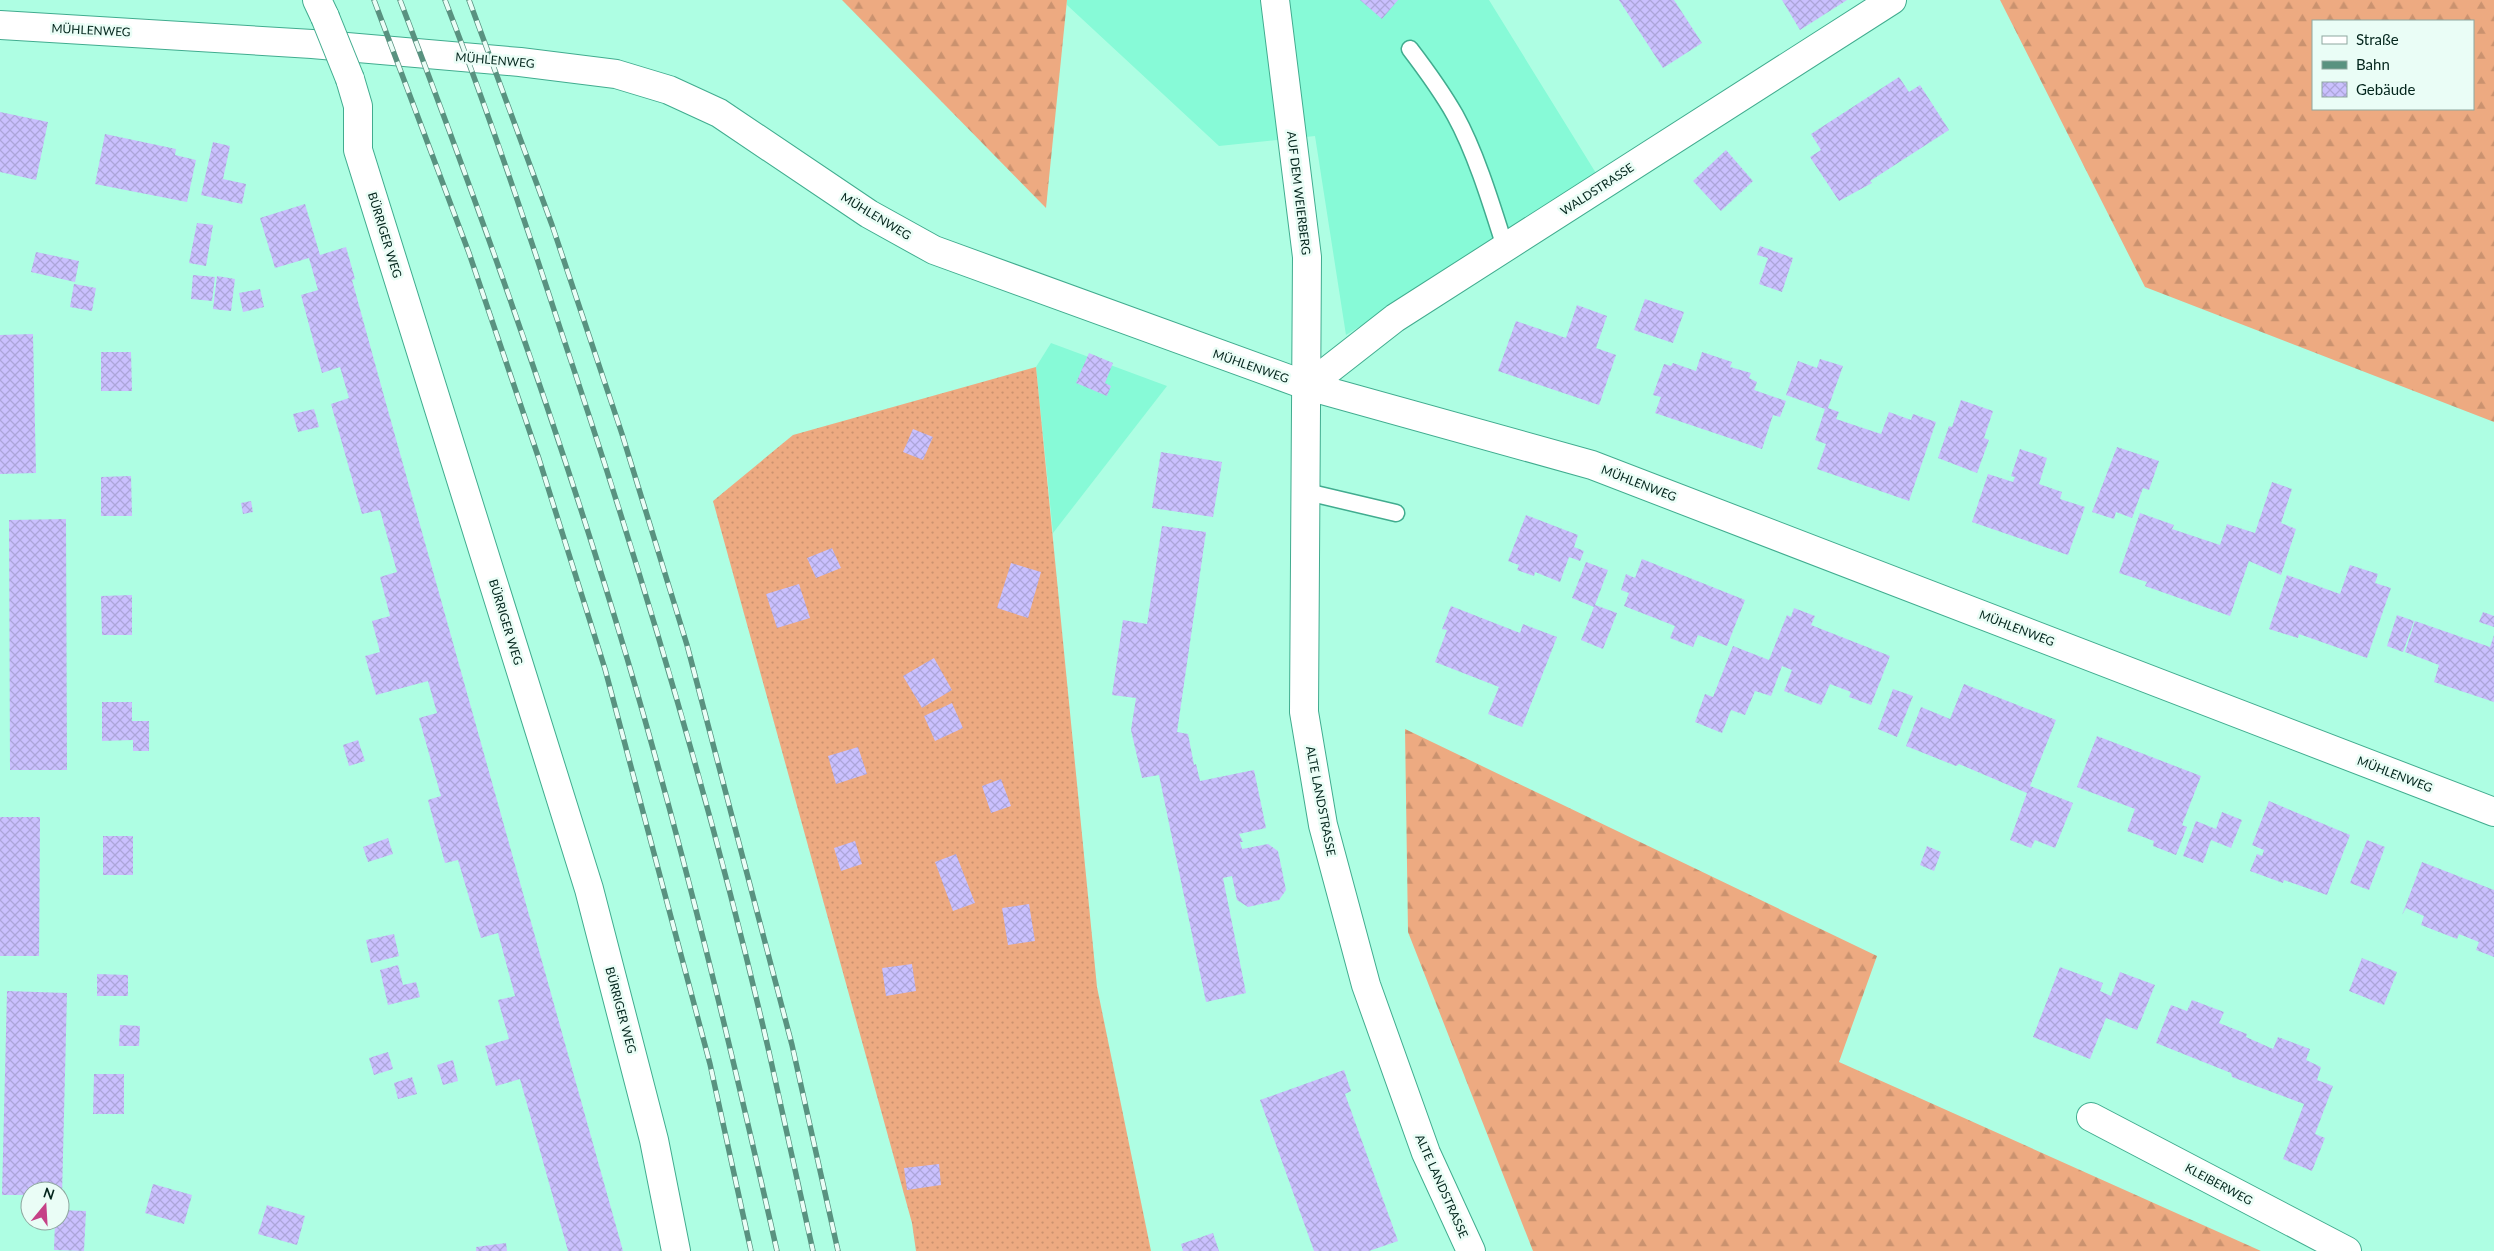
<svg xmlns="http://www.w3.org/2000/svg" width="2494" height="1251" viewBox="0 0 2494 1251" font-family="Lato,sans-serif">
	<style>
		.built { fill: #87fad7 }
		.grass { fill: url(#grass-dots) }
		.forest { fill: url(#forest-firs); fill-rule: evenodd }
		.building { fill: url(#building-cross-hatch) }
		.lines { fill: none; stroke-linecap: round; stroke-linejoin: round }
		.service-casing { stroke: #41ac8f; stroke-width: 19 }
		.minor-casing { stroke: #41ac8f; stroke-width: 30 }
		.service { stroke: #fff; stroke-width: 16 }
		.minor { stroke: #fff; stroke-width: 28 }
		.rail-casing { stroke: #599280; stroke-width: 5.5 }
		.rail { stroke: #eafdf6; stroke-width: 4; stroke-dasharray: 11; stroke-linecap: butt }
		.minor-bridge-casing { stroke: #41ac8f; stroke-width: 30; stroke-linecap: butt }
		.minor-bridge { stroke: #fff; stroke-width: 28 }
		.labels { text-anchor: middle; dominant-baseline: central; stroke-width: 5; stroke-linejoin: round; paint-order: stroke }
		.street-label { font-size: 12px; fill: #03251c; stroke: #eafdf6 }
	</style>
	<defs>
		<pattern id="grass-dots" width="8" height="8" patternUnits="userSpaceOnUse" patternTransform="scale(1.25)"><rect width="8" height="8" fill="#edaa81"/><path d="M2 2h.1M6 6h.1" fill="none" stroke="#ca926f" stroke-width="1.8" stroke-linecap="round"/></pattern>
		<pattern id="forest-firs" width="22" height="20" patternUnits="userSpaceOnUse" patternTransform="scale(1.25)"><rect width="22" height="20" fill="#edaa81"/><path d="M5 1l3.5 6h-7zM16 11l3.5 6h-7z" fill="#ca926f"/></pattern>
		<pattern id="building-cross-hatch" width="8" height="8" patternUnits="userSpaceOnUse" patternTransform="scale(1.25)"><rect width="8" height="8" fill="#cac0fe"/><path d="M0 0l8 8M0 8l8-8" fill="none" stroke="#aca5d9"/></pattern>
	</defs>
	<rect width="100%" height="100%" fill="#aefee3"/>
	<g class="built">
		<path d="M 1067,0 L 1489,0 L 1599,178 L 1346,335 L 1315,136 L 1219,146 L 1067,5 Z"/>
		<path d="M 1051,343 L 1167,386 L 1053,533 L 1036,367 Z"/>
	</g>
	<path class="grass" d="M 1036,367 L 1097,987 L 1151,1251 L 916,1251 L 912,1223 L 713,501 L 793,435 Z"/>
	<g class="forest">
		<path d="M 842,0 L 1067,0 L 1046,208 Z"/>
		<path d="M 2000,0 L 2494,0 L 2494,422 L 2145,287 ZM 2473,21 L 2473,109 L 2313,109 L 2313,21 Z"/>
		<path d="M 1405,729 L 1877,956 L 1839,1062 L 2261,1251 L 1533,1251 L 1408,932 Z"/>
	</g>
	<g class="building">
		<path d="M 1360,0 L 1398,0 L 1382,19 Z"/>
		<path d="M 1619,0 L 1674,0 L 1702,43 L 1663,68 Z"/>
		<path d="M 1782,0 L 1847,0 L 1800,30 Z"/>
		<path d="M 1899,77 L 1909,92 L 1920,85 L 1949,130 L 1870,181 L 1872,183 L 1839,201 L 1810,157 L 1821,150 L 1811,134 Z"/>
		<path d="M 0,112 L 48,122 L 36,180 L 0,172 Z"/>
		<path d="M 105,134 L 176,149 L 175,155 L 196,160 L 187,202 L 95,184 Z"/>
		<path d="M 213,142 L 230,146 L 223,179 L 246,184 L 242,204 L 201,195 Z"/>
		<path d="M 1726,150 L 1753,181 L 1721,211 L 1693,181 Z"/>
		<path d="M 305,204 L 320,255 L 346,247 L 355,279 L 352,280 L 382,389 L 623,1251 L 568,1251 L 520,1079 L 496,1086 L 485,1046 L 509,1039 L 498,1000 L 515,996 L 498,933 L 481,938 L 458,860 L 445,863 L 428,800 L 441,796 L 419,718 L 437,713 L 428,681 L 376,695 L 365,656 L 380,652 L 372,621 L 390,616 L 380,577 L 397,572 L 380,510 L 362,514 L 331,404 L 349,398 L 340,367 L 322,373 L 301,295 L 318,290 L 309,258 L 275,268 L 260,218 Z"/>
		<path d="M 197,223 L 213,225 L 206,266 L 189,263 Z"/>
		<path d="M 1760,246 L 1793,258 L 1782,292 L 1759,284 L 1768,258 L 1757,255 Z"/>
		<path d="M 36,252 L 79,261 L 75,282 L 31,272 Z"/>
		<path d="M 193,275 L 215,277 L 212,301 L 191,299 Z"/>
		<path d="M 217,276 L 235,279 L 231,311 L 213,309 Z"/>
		<path d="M 74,284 L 96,288 L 92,311 L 70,307 Z"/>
		<path d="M 260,289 L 264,307 L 243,312 L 239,293 Z"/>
		<path d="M 1645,299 L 1684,312 L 1673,343 L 1634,330 Z"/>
		<path d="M 1577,305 L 1607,316 L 1596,348 L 1616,355 L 1599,405 L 1498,371 L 1516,321 L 1566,338 Z"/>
		<path d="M 33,334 L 36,473 L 0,474 L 0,335 Z"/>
		<path d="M 101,352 L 131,352 L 132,391 L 101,391 Z"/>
		<path d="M 1702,352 L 1732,362 L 1730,367 L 1751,373 L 1749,378 L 1757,382 L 1754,390 L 1786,401 L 1780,417 L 1773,415 L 1762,449 L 1655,413 L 1661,397 L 1653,395 L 1664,364 L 1671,366 L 1673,363 L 1696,371 Z"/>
		<path d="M 1089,353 L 1113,363 L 1105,383 L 1111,386 L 1107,396 L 1076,383 Z"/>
		<path d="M 1820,359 L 1843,366 L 1828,408 L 1839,412 L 1836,419 L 1881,434 L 1889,412 L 1911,420 L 1913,414 L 1936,422 L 1909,501 L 1817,469 L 1826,444 L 1815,440 L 1825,409 L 1786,395 L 1798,361 L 1817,368 Z"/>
		<path d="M 1961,400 L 1993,411 L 1984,438 L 1989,440 L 1977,473 L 1938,458 L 1949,426 L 1952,427 Z"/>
		<path d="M 314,409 L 319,427 L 298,432 L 293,414 Z"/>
		<path d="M 913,429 L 933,437 L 923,460 L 903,452 Z"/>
		<path d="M 2117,447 L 2159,461 L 2149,490 L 2143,488 L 2132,518 L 2116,512 L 2114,519 L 2092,512 Z"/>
		<path d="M 2020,449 L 2047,458 L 2039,484 L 2062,492 L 2060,499 L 2085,507 L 2068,555 L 1972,522 L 1988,474 L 2013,482 L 2015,477 L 2011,476 Z"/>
		<path d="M 1161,452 L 1222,462 L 1213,517 L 1152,508 Z"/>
		<path d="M 131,476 L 132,516 L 101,516 L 101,477 Z"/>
		<path d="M 2272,482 L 2292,489 L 2281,523 L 2296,529 L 2281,575 L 2249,561 L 2230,616 L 2145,586 L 2147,582 L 2119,573 L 2140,513 L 2174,525 L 2172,529 L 2220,545 L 2227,524 L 2255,533 Z"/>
		<path d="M 251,501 L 253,512 L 243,514 L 241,503 Z"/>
		<path d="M 1526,515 L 1578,535 L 1574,547 L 1584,551 L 1580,561 L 1569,557 L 1560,582 L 1535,572 L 1534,576 L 1517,570 L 1519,565 L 1508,561 Z"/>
		<path d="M 66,519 L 67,770 L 10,770 L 9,520 Z"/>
		<path d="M 1162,526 L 1206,532 L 1177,732 L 1188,734 L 1194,765 L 1196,764 L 1200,781 L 1254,770 L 1266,828 L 1239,834 L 1243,842 L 1240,842 L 1242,849 L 1268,844 L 1278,851 L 1286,890 L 1279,900 L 1248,907 L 1237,900 L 1232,876 L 1223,878 L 1246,993 L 1206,1002 L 1159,775 L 1142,778 L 1131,730 L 1136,698 L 1112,695 L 1123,620 L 1147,624 Z"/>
		<path d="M 832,548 L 841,568 L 816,578 L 807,558 Z"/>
		<path d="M 1642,559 L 1745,600 L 1727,646 L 1698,635 L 1693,647 L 1670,638 L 1675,626 L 1624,606 L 1629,593 L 1621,590 L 1626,574 L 1635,578 Z"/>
		<path d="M 1586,562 L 1608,570 L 1595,605 L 1617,613 L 1603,649 L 1581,640 L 1594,607 L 1572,598 Z"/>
		<path d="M 1011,563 L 1041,572 L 1028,618 L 997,608 Z"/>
		<path d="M 2350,565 L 2378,574 L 2375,583 L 2391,588 L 2367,658 L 2299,634 L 2298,638 L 2269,629 L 2287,575 L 2340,594 Z"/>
		<path d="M 799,584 L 810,618 L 777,628 L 766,594 Z"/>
		<path d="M 132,595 L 132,635 L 102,635 L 101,596 Z"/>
		<path d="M 1451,606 L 1520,633 L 1523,624 L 1557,637 L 1522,727 L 1488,714 L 1499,687 L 1435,662 L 1447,630 L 1442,629 Z"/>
		<path d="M 1794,608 L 1815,616 L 1811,625 L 1890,656 L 1871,705 L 1849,697 L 1851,692 L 1830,684 L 1821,705 L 1784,691 L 1792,670 L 1782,666 L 1771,696 L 1755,691 L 1745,715 L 1731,710 L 1722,733 L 1695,722 L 1705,694 L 1713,697 L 1733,646 L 1769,660 L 1787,615 L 1791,617 Z"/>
		<path d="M 2483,612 L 2494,616 L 2494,627 L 2479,622 Z"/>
		<path d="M 2397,615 L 2414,621 L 2403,652 L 2387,646 Z"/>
		<path d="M 2415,621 L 2490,647 L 2494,635 L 2494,702 L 2434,682 L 2439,665 L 2405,652 Z"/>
		<path d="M 934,658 L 952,690 L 922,708 L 903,676 Z"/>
		<path d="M 1964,684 L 2056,720 L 2030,786 L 2073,803 L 2055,848 L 2035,840 L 2031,848 L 2010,840 L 2027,793 L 1959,764 L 1956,766 L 1906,746 L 1921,707 L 1950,719 Z"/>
		<path d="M 1893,689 L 1913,696 L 1897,737 L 1878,729 Z"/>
		<path d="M 102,702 L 132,702 L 132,721 L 149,721 L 149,751 L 133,751 L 133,740 L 102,741 Z"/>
		<path d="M 952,703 L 963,728 L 935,741 L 924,716 Z"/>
		<path d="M 2097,736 L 2201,776 L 2182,825 L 2187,827 L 2176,855 L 2153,846 L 2154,841 L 2127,831 L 2135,809 L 2077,787 Z"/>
		<path d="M 358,740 L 365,761 L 349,766 L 343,745 Z"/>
		<path d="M 858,747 L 867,774 L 836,784 L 828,756 Z"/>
		<path d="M 1001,779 L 1011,806 L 991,813 L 982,786 Z"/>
		<path d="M 2269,801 L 2350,835 L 2327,895 L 2284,880 L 2283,883 L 2250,871 L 2257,854 L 2262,856 L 2264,850 L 2252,845 Z"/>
		<path d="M 2222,812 L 2242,820 L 2231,848 L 2211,840 L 2203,863 L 2183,856 L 2196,821 L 2216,829 Z"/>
		<path d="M 0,817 L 40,817 L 39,956 L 0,956 Z"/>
		<rect x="103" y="836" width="30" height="39"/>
		<path d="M 388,838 L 393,854 L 368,862 L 363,847 Z"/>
		<path d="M 2367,840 L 2385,847 L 2369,890 L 2350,883 Z"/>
		<path d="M 855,841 L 862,864 L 841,871 L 834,848 Z"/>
		<path d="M 1927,846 L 1941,852 L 1934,871 L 1920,865 Z"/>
		<path d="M 956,854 L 975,903 L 953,911 L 935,862 Z"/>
		<path d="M 2422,862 L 2494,890 L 2494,957 L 2476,950 L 2479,942 L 2459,934 L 2457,939 L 2421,925 L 2424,916 L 2406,908 L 2402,915 Z"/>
		<path d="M 1029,904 L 1035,941 L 1008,945 L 1002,908 Z"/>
		<path d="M 394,934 L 399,956 L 371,963 L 366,940 Z"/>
		<path d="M 2362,958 L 2397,972 L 2384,1005 L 2349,991 Z"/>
		<path d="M 912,964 L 916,991 L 886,996 L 882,968 Z"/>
		<path d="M 398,965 L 403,985 L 416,982 L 420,997 L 388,1005 L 380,970 Z"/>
		<path d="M 2060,967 L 2103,983 L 2100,991 L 2111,996 L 2120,972 L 2155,985 L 2137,1030 L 2106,1018 L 2090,1059 L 2033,1037 Z"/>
		<path d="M 97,974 L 128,975 L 128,996 L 97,996 Z"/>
		<path d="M 7,991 L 67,993 L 62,1196 L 60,1196 L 60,1191 L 30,1191 L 30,1195 L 2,1195 Z"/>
		<path d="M 2192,1000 L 2224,1012 L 2219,1023 L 2247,1034 L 2246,1037 L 2273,1049 L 2278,1037 L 2310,1049 L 2306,1060 L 2321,1067 L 2317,1080 L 2333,1086 L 2315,1134 L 2325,1138 L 2312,1171 L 2283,1159 L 2304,1104 L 2232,1077 L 2231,1073 L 2156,1043 L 2171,1005 L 2187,1011 Z"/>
		<path d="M 120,1025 L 140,1026 L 139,1046 L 119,1046 Z"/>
		<path d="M 388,1052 L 393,1069 L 374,1075 L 369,1058 Z"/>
		<path d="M 453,1060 L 458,1081 L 443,1085 L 437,1065 Z"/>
		<path d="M 1344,1070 L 1351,1091 L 1345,1094 L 1398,1241 L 1369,1251 L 1314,1251 L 1260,1100 Z"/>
		<path d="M 94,1074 L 124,1074 L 124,1114 L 93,1114 Z"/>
		<path d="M 412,1077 L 417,1094 L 398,1099 L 394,1083 Z"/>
		<path d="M 939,1164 L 941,1185 L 907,1190 L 904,1168 Z"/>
		<path d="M 153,1184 L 192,1195 L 184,1224 L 145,1213 Z"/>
		<path d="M 267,1205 L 305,1216 L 297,1245 L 258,1234 Z"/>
		<path d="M 60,1210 L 86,1211 L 84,1251 L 54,1250 L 55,1221 L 60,1221 Z"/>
		<path d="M 1213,1233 L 1219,1251 L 1183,1251 L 1181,1244 Z"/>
		<path d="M 506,1243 L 507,1251 L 476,1251 L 476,1247 Z"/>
	</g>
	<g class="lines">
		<g class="service-casing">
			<g id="service">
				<path d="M 1410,49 C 1426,70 1442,92 1455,115 C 1476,153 1492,206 1505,247"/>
				<path d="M 1307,492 L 1396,513"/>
			</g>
		</g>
		<g class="minor-casing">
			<g id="minor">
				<path d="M 317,0 L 325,17"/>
				<path d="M 1275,0 L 1307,257 L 1304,712 L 1323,825 L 1366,985 L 1426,1153 L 1471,1251"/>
				<path d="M 0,25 L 312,44 L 520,62 L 616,74 L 669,90 L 719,113 L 869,214 L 934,250 L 1308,386 L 1592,465 L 2494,812"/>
				<path d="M 350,79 L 358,106 L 358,150 L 589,889 L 654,1140 L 676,1251"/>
				<path d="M 1308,386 L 1395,318 L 1892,0"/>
				<path d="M 2091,1117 L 2347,1251"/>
			</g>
		</g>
		<use href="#service" class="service"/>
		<use href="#minor" class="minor"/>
		<g class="rail-casing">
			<g id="rail">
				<path d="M 374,0 L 469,253 L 539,459 L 605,669 L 710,1064 L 751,1251"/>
				<path d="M 400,0 C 483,217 561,436 627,658 C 685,854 732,1052 777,1251"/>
				<path d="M 445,0 C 487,108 524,218 560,328 C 640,566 713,808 769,1052 C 784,1118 798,1185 813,1251"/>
				<path d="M 469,0 L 552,225 L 622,434 L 687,645 L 792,1045 L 838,1251"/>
			</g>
		</g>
		<use href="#rail" class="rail"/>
		<g class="minor-bridge-casing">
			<path id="minor-bridge" d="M 325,17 L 350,79"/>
		</g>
		<use href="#minor-bridge" class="minor-bridge"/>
	</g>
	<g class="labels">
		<g class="street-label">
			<text transform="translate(91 30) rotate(3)">MÜHLENWEG</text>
			<text transform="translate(495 60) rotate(5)">MÜHLENWEG</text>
			<text transform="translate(1597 189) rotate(-33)">WALDSTRASSE</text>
			<text transform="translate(1299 193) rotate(83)">AUF DEM WEIERBERG</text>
			<text transform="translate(876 216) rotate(31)">MÜHLENWEG</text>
			<text transform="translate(385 235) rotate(73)">BÜRRIGER WEG</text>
			<text transform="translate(1251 366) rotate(19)">MÜHLENWEG</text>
			<text transform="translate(1639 483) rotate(21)">MÜHLENWEG</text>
			<text transform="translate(506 622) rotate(73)">BÜRRIGER WEG</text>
			<text transform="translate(2017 628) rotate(21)">MÜHLENWEG</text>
			<text transform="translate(2395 774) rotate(21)">MÜHLENWEG</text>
			<text transform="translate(1321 801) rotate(79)">ALTE LANDSTRASSE</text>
			<text transform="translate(621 1010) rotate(75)">BÜRRIGER WEG</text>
			<text transform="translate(2219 1184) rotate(28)">KLEIBERWEG</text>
			<text transform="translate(1442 1186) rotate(66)">ALTE LANDSTRASSE</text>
		</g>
	</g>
	<rect x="2312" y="20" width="162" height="90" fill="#eafdf6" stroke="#8ea79f"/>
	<rect x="2322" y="36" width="25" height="8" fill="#ffffff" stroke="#8ea79f"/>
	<text x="2356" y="45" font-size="15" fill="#03251c">Straße</text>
	<rect x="2322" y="61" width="25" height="8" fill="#599280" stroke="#8ea79f"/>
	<text x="2356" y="70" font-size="15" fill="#03251c">Bahn</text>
	<rect x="2322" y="82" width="25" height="15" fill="url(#building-cross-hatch)" stroke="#8ea79f"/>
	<text x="2356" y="95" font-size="15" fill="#03251c">Gebäude</text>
	<g transform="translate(45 1206) rotate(18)"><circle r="24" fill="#eafdf6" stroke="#8ea79f"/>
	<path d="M0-4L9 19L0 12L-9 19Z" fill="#c54287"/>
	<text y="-8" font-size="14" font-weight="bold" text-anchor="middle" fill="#03251c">N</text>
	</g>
</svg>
